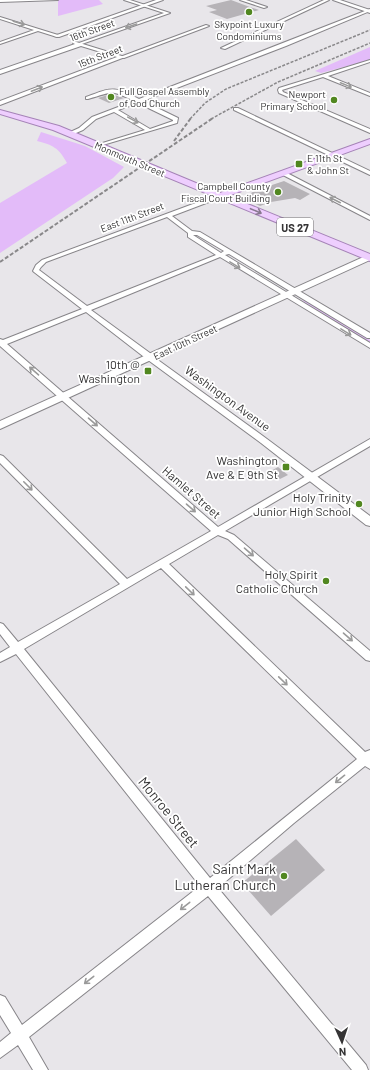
<svg xmlns="http://www.w3.org/2000/svg" width="370" height="1070" viewBox="0 0 370 1070" font-family="Barlow,sans-serif">
	<style>
		.green { fill: #e3bbf9 }
		.building { fill: #b6b3b7 }
		.lines { fill: none; stroke-linecap: round; stroke-linejoin: round }
		.minor-casing { stroke: #878589; stroke-width: 2 }
		.tertiary-casing { stroke: #878589; stroke-width: 2 }
		.secondary-casing { stroke: #878589; stroke-width: 2 }
		.primary-casing { stroke: #a583b7; stroke-width: 2 }
		.minor { fill: #fff; fill-rule: evenodd }
		.tertiary { fill: #fff; fill-rule: evenodd }
		.secondary { fill: #fff; fill-rule: evenodd }
		.primary { fill: #eecefe; fill-rule: evenodd }
		.rail-far1 { stroke: #89888a; stroke-width: 1.5; stroke-dasharray: 3 1.5; stroke-linecap: butt }
		.rail { stroke: #89888a; stroke-width: 2; stroke-dasharray: 4 2; stroke-linecap: butt }
		.oneway { stroke: #9a9a9a }
		.oneway2 { stroke: #88798f }
		.poi-dot { fill: #518720; stroke: #fff; stroke-width: 1.5 }
		.labels { text-anchor: middle; dominant-baseline: central; stroke-width: 3.5; stroke-linejoin: round; paint-order: stroke }
		.far-poi-label { font-size: 10px; fill: #353435; stroke: #fff; text-anchor: start }
		.far-street-label { font-size: 10px; fill: #353435; stroke: #fff }
		.shield { fill: #fff; stroke: #727172; stroke-width: 1 }
		.shield-label { font-size: 11px; font-weight: bold; fill: #353435 }
		.poi-label { font-size: 12px; fill: #353435; stroke: #fff; text-anchor: end }
		.street-label { font-size: 12px; fill: #353435; stroke: #fff }
		.near-street-label { font-size: 14px; fill: #353435; stroke: #fff }
		.near-poi-label { font-size: 14px; fill: #353435; stroke: #fff; text-anchor: end }
	</style>
	<rect width="100%" height="100%" fill="#e8e6ea"/>
	<g class="green">
		<path d="M 58,0 L 99,0 L 103,4 L 58,16 Z"/>
		<path d="M 370,47 L 370,60 L 321,73 L 315,71 Z"/>
		<path d="M 41,132 L 85,146 L 124,167 L 113,178 L 0,253 L 0,203 L 67,163 C 59,148 53,145 37,141 Z"/>
		<path d="M 301,300 L 305,301 L 370,340 L 370,343 Z"/>
	</g>
	<g class="building">
		<path d="M 231,0 L 250,7 L 259,10 L 227,19 L 209,12 L 217,10 L 206,6 Z"/>
		<path d="M 111,94 L 124,98 L 109,103 L 98,98 Z"/>
		<path d="M 284,181 L 310,194 L 300,200 L 295,198 L 271,202 L 260,206 L 242,198 L 264,186 L 266,187 Z"/>
		<path d="M 278,467 L 288,475 L 280,479 L 269,472 Z"/>
		<path d="M 296,839 L 325,870 L 271,916 L 242,883 Z"/>
	</g>
	<g class="lines">
		<g class="minor-casing">
			<g id="minor">
				<path d="M 0,0 L 58,0 L 0,2 Z"/>
				<path d="M 124,0 L 130,0 L 170,13 L 79,45 L 79,43 L 164,13 Z"/>
				<path d="M 240,0 L 246,0 L 267,7 L 264,8 Z"/>
				<path d="M 324,0 L 329,0 L 225,49 L 221,48 Z"/>
				<path d="M 370,9 L 370,11 L 286,46 L 143,101 L 178,118 L 177,123 L 96,147 L 96,145 L 145,130 L 114,112 L 96,119 L 83,130 L 69,136 L 66,134 L 79,128 L 92,117 L 134,101 C 109,89 114,92 88,99 L 86,99 L 86,97 C 114,87 112,86 139,99 ZM 138,103 L 173,120 L 173,121 L 150,129 L 118,110 Z"/>
				<path d="M 0,17 L 58,35 L 59,36 L 57,37 L 38,31 L 0,44 L 0,42 L 34,30 L 0,19 Z"/>
				<path d="M 206,25 L 209,26 L 124,58 L 120,57 Z"/>
				<path d="M 370,60 L 370,62 L 328,76 L 370,93 L 370,96 L 323,77 L 282,90 L 283,92 L 370,129 L 370,133 L 279,93 L 278,90 L 279,88 Z"/>
				<path d="M 234,108 L 238,108 L 370,171 L 370,175 L 234,110 Z"/>
				<path d="M 281,172 L 285,172 L 370,216 L 370,220 L 281,174 Z"/>
				<path d="M 220,194 L 223,196 L 222,197 L 172,216 L 192,231 L 200,232 L 370,333 L 370,338 L 367,338 L 229,254 L 225,255 L 370,343 L 370,348 L 220,257 L 91,310 L 154,356 L 154,360 L 148,360 L 86,312 L 7,344 L 218,527 L 370,439 L 370,446 L 225,531 L 234,535 L 370,651 L 370,661 L 366,660 L 228,539 L 218,535 L 169,564 L 365,752 L 370,750 L 370,769 L 365,766 L 294,823 L 218,888 L 366,1065 L 368,1070 L 352,1070 L 208,896 L 29,1037 L 48,1070 L 33,1070 L 18,1045 L 0,1058 L 0,1042 L 11,1033 L 0,1015 L 0,995 L 5,997 L 22,1025 L 200,886 L 16,654 L 0,662 L 0,653 L 10,647 L 0,634 L 0,623 L 3,624 L 18,642 L 120,584 L 0,463 L 0,455 L 3,456 L 127,579 L 211,531 L 0,346 L 0,339 L 3,340 L 82,309 L 34,272 L 33,271 L 36,265 L 42,260 ZM 167,217 L 188,233 L 188,237 L 216,255 L 87,306 L 39,270 L 41,267 L 46,262 ZM 193,235 L 197,235 L 224,251 L 221,253 ZM 161,568 L 357,759 L 210,878 L 24,649 Z"/>
			</g>
		</g>
		<g class="tertiary-casing">
			<g id="tertiary">
				<path d="M 156,0 L 163,0 L 59,37 L 54,36 Z"/>
				<path d="M 333,0 L 340,0 L 370,10 L 370,13 Z"/>
				<path d="M 73,41 L 125,57 L 0,105 L 0,101 L 117,57 L 81,46 L 0,74 L 0,70 L 75,44 L 73,43 Z"/>
				<path d="M 151,355 L 267,439 L 370,516 L 370,526 L 366,525 L 261,443 L 148,360 L 147,358 L 148,356 Z"/>
			</g>
		</g>
		<g class="secondary-casing">
			<path id="secondary" d="M 370,254 L 370,260 L 0,429 L 0,421 Z"/>
		</g>
		<g class="primary-casing">
			<path id="primary" d="M 0,110 L 59,126 L 220,193 L 370,139 L 370,144 L 228,196 L 370,254 L 370,261 L 53,130 L 0,114 Z"/>
		</g>
		<use href="#minor" class="minor"/>
		<use href="#tertiary" class="tertiary"/>
		<use href="#secondary" class="secondary"/>
		<use href="#primary" class="primary"/>
		<g class="rail-far1">
			<path d="M 190,119 L 205,103 L 226,89 L 370,30"/>
			<path d="M 211,119 L 278,82 L 370,43"/>
		</g>
		<g class="rail">
			<path d="M 174,141 L 191,118"/>
			<path d="M 0,262 L 213,118"/>
		</g>
	</g>
	<defs><path id="oneway-shaft" d="M-6 0H5M1.5-3L5.5 0L1.5 3" fill="none" stroke-width="1.6" stroke-linecap="round" stroke-linejoin="round"/></defs>
	<g class="oneway">
		<use href="#oneway-shaft" transform="translate(19 23) rotate(18)"/>
		<use href="#oneway-shaft" transform="translate(131 26) rotate(161)"/>
		<use href="#oneway-shaft" transform="translate(346 85) rotate(22)"/>
		<use href="#oneway-shaft" transform="translate(37 89) rotate(-21)"/>
		<use href="#oneway-shaft" transform="translate(133 120) rotate(29)"/>
		<use href="#oneway-shaft" transform="translate(335 200) rotate(-153)"/>
		<use href="#oneway-shaft" transform="translate(235 265) rotate(31)"/>
		<use href="#oneway-shaft" transform="translate(346 332) rotate(31)"/>
		<use href="#oneway-shaft" transform="translate(34 371) rotate(-139)"/>
		<use href="#oneway-shaft" transform="translate(93 422) rotate(41)"/>
		<use href="#oneway-shaft" transform="translate(28 486) rotate(45)"/>
		<use href="#oneway-shaft" transform="translate(191 508) rotate(41)"/>
		<use href="#oneway-shaft" transform="translate(249 552) rotate(41)"/>
		<use href="#oneway-shaft" transform="translate(190 591) rotate(44)"/>
		<use href="#oneway-shaft" transform="translate(348 637) rotate(41)"/>
		<use href="#oneway-shaft" transform="translate(283 681) rotate(44)"/>
		<use href="#oneway-shaft" transform="translate(340 779) rotate(141)"/>
		<use href="#oneway-shaft" transform="translate(185 906) rotate(142)"/>
		<use href="#oneway-shaft" transform="translate(89 980) rotate(142)"/>
	</g>
	<use class="oneway2" href="#oneway-shaft" transform="translate(256 211) rotate(23)"/>
	<g class="poi-dot">
		<circle cx="249" cy="12" r="4"/>
		<circle cx="111" cy="97" r="4"/>
		<circle cx="334" cy="100" r="4"/>
		<rect x="295" y="160" width="8" height="8" rx="2"/>
		<circle cx="278" cy="192" r="4"/>
		<rect x="144" y="367" width="8" height="8" rx="2"/>
		<rect x="282" y="463" width="8" height="8" rx="2"/>
		<circle cx="359" cy="504" r="4"/>
		<circle cx="326" cy="581" r="4"/>
		<circle cx="284" cy="876" r="4"/>
	</g>
	<g class="labels">
		<g class="far-poi-label">
			<text x="249" y="24" text-anchor="middle">Skypoint Luxury<tspan x="249" dy="12">Condominiums</tspan></text>
			<text x="119" y="91">Full Gospel Assembly<tspan x="119" dy="12">of God Church</tspan></text>
			<text x="326" y="94" text-anchor="end">Newport<tspan x="326" dy="12">Primary School</tspan></text>
			<text x="307" y="158">E 11th St<tspan x="307" dy="12">&amp; John St</tspan></text>
			<text x="270" y="186" text-anchor="end">Campbell County<tspan x="270" dy="12">Fiscal Court Building</tspan></text>
		</g>
		<g class="far-street-label">
			<text transform="translate(92 30) rotate(-20)">16th Street</text>
			<text transform="translate(100 56) rotate(-21)">15th Street</text>
			<text transform="translate(130 159) rotate(23)">Monmouth Street</text>
			<text transform="translate(132 217) rotate(-21)">East 11th Street</text>
			<text transform="translate(185 342) rotate(-25)">East 10th Street</text>
		</g>
		<rect class="shield" x="277" y="218" width="36" height="18" rx="3"/>
		<g class="shield-label">
			<text x="295" y="227">US 27</text>
		</g>
		<g class="poi-label">
			<text x="140" y="364">10th @<tspan x="140" dy="14">Washington</tspan></text>
			<text x="278" y="460">Washington<tspan x="278" dy="14">Ave &amp; E 9th St</tspan></text>
			<text x="351" y="497">Holy Trinity<tspan x="351" dy="14">Junior High School</tspan></text>
			<text x="318" y="574">Holy Spirit<tspan x="318" dy="14">Catholic Church</tspan></text>
		</g>
		<g class="street-label">
			<text transform="translate(228 398) rotate(36)">Washington Avenue</text>
			<text transform="translate(192 492) rotate(41)">Hamlet Street</text>
		</g>
		<g class="near-street-label">
			<text transform="translate(169 812) rotate(51)">Monroe Street</text>
		</g>
		<g class="near-poi-label">
			<text x="276" y="868">Saint Mark<tspan x="276" dy="16">Lutheran Church</tspan></text>
		</g>
	</g>
	<g transform="translate(342 1042) rotate(177)" stroke="#ffffff" stroke-width="3" paint-order="stroke">
	<path d="M0-3L7 15L0 10L-7 15Z" fill="#353435"/>
	<text y="-6" font-size="11" font-weight="bold" text-anchor="middle" fill="#353435">N</text>
	</g>
</svg>
